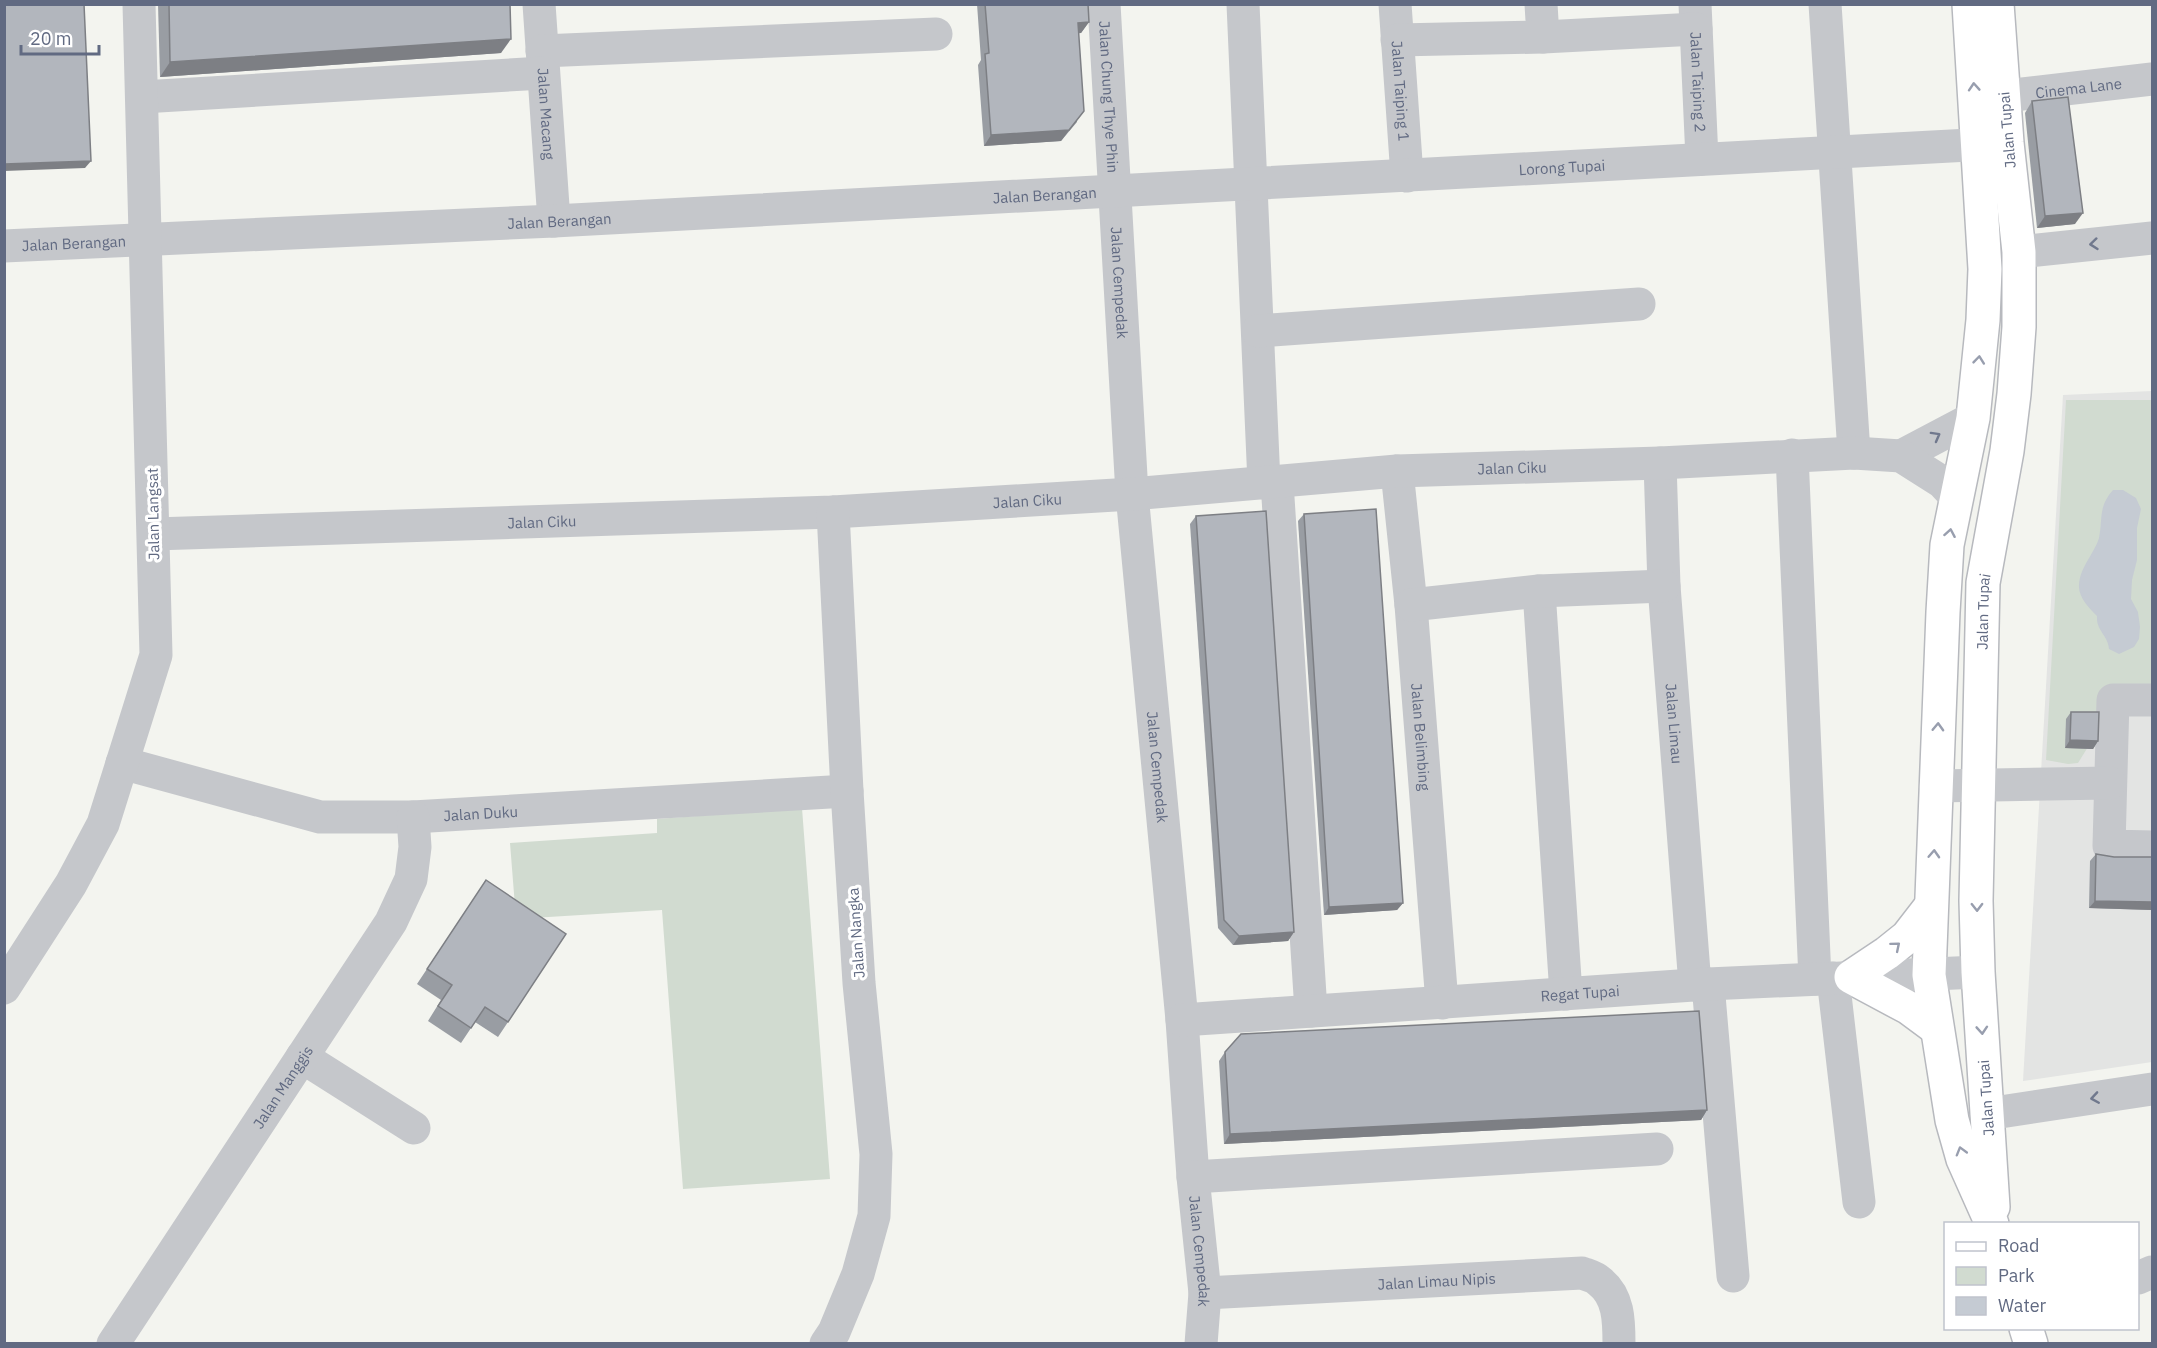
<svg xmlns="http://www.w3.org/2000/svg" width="2157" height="1348" viewBox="0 0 2157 1348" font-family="'IBM Plex Sans',sans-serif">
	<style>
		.built { fill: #e3e4e3 }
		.green { fill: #d1dbd0 }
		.water { fill: #c5cbd3 }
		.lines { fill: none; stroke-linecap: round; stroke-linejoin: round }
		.major-casing { stroke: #b7b9be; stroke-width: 36 }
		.minor { stroke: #c5c7cb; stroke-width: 33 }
		.major { stroke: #fff; stroke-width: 33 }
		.wall { fill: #999da3 }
		.shaded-wall { fill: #7d7f84 }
		.building { fill: #b2b6bd; stroke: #7d7f84; stroke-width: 1.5 }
		.oneway { stroke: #989eae }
		.oneway2 { stroke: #70788d }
		.labels { text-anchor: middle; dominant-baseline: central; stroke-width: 6; stroke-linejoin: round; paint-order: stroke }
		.street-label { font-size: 15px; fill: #616a82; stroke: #fff }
	</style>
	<rect width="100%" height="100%" fill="#f3f4ef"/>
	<path class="built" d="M 2152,391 L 2152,1062 L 2023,1081 L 2063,395 Z"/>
	<g class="green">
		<path d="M 2066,400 L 2152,400 L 2152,691 L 2101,726 L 2078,763 L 2068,764 L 2046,760 Z"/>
		<path d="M 802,808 L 830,1179 L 683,1189 L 662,910 L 516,919 L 510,843 L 657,833 L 657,819 Z"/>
	</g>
	<path class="water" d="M 2113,490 L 2123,490 L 2136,498 L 2141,509 L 2137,528 L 2137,560 L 2132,580 L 2131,599 L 2138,612 L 2140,627 L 2139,639 L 2134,647 L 2119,654 L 2109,649 C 2108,635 2096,631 2097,616 C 2089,608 2078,597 2079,585 C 2080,567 2094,554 2099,538 C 2103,518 2098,507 2113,490 Z"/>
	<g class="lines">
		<g class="major-casing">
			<g id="major">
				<path d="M 1969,4 L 1985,269 L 1983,320 L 1973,418 L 1947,545 L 1943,612 L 1929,975 L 1952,1120 L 1963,1159 L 1992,1224"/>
				<path d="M 1931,906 L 1907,937 L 1887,953 L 1851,977 L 1909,1008 L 1936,1028"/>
				<path id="s14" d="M 1993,1207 L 1978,972 L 1976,901 L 1983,583 L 2007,451 L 2014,394 L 2019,327 L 2019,252 L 2007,143 L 1997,4"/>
				<path d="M 2026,1328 L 2031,1344"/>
			</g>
		</g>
		<g class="minor">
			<path id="s1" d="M 539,4 L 554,221"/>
			<path id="s2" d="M 1104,4 L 1132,494 L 1182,1020 L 1193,1177 L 1205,1293 L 1201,1344"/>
			<path d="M 1243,4 L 1264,483"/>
			<path id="s3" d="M 1395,4 L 1407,176"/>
			<path d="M 1541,4 L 1543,37"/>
			<path id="s4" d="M 1695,4 L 1702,159"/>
			<path d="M 1825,4 L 1854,453"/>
			<path d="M 1397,40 L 1543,37 L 1696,29"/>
			<path d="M 542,51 L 936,34"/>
			<path id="s5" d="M 2005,96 L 2152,79"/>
			<path d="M 142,97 L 543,73"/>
			<path id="s6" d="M 4,246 L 554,221 L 2007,143"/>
			<path d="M 2019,252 L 2152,238"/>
			<path d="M 1258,331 L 1639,304"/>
			<path d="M 1792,455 L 1815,979"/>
			<path d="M 1901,456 L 1973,418"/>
			<path id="s7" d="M 1660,463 L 1664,586 L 1695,985"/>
			<path id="s8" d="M 1397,471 L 1411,605 L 1442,1003"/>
			<path d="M 1277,482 L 1311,1011"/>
			<path id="s9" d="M 154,534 L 833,512 L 1132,494 L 1397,471 L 1660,463 L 1854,453 L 1901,456 L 1942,482 L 1956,497"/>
			<path d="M 1539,591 L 1566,994"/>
			<path d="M 1411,605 L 1539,591 L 1664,586"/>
			<path d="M 2152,700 L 2113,700 L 2109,846 L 2152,847"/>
			<path id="s10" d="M 122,763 L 320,817 L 413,817 L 847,791"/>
			<path d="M 1936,786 L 2110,783"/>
			<path d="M 1833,978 L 1859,1202"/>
			<path d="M 1708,984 L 1733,1276"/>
			<path d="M 4,988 L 71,884 L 103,824 L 156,655 L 139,4"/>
			<path id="s11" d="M 1182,1020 L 1708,984 L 1978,972"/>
			<path d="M 302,1057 L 414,1128"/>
			<path d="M 1987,1114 L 2152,1089"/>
			<path d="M 1193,1177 L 1657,1149"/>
			<path d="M 2138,1278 L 2152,1272"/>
			<path id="s12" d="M 1205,1293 L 1582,1273 C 1587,1275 1595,1277 1599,1281 C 1619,1296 1619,1321 1619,1344"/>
			<path id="s13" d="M 113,1344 L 391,922 L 411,879 L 415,847 L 413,817"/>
			<path d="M 826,1344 L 834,1332 L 858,1274 L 874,1216 L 876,1154 L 859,983 L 847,791 L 833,512"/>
		</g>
		<use href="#major" class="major"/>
	</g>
	<g class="wall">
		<path d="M 158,4 L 510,4 L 501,53 L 160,77 Z"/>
		<path d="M 977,4 L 1088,4 L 1089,22 L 1081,33 L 1079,33 L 1077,122 L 1061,141 L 984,146 L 978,65 L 981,60 Z"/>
		<path d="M 2032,101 L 2075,224 L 2037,228 L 2025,113 Z"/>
		<path d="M 1304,514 L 1403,903 L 1397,910 L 1324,915 L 1298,521 Z"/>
		<path d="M 1196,516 L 1294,932 L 1288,941 L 1233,945 L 1218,928 L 1190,524 Z"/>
		<path d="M 2071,712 L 2098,741 L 2093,749 L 2065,748 L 2066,719 Z"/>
		<path d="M 2096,854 L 2114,857 L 2152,857 L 2152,910 L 2089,908 L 2090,861 Z"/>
		<path d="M 486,880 L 508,1022 L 498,1037 L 475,1022 L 461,1043 L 428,1021 L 441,1000 L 417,984 Z"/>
		<path d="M 1225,1052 L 1707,1110 L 1701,1120 L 1224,1144 L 1219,1061 Z"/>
	</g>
	<g class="shaded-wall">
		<path d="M 1089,22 L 1081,33 L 1071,34 L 1078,23 Z"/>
		<path d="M 511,39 L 501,53 L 160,77 L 170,62 Z"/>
		<path d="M 1084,111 L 1061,141 L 984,146 L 991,135 Z"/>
		<path d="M 91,161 L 85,168 L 4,171 L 4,164 Z"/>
		<path d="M 2083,213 L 2075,224 L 2037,228 L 2045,216 Z"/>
		<path d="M 2070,740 L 2098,741 L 2093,749 L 2065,748 Z"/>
		<path d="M 2095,901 L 2152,902 L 2152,910 L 2089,908 Z"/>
		<path d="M 1403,903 L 1397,910 L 1324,915 L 1329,907 Z"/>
		<path d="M 1294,932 L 1288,941 L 1233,945 L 1239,936 Z"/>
		<path d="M 1707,1110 L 1701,1120 L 1224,1144 L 1230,1134 Z"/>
	</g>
	<g class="building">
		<path d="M 4,4 L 84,4 L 91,161 L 4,164 Z"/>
		<path d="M 169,4 L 510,4 L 511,39 L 170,62 Z"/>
		<path d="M 985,4 L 1088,4 L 1089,22 L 1078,23 L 1084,111 L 1069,130 L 991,135 L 985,54 L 989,53 Z"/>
		<path d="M 2068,97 L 2083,213 L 2045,216 L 2032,101 Z"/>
		<path d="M 1376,509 L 1403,903 L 1329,907 L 1304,514 Z"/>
		<path d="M 1266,511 L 1294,932 L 1239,936 L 1224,920 L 1196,516 Z"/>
		<path d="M 2071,712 L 2099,712 L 2098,741 L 2070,740 Z"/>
		<path d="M 2096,854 L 2114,857 L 2152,857 L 2152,902 L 2095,901 Z"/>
		<path d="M 486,880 L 566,934 L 508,1022 L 485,1007 L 471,1028 L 438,1006 L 452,985 L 427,969 Z"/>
		<path d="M 1699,1011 L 1707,1110 L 1230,1134 L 1225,1052 L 1241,1034 Z"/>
	</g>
	<defs><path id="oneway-chevron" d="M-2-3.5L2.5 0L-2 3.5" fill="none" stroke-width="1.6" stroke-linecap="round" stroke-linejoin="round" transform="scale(1.5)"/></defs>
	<g class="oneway">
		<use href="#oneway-chevron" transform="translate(1974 87) rotate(-94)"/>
		<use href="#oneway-chevron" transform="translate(1979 360) rotate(-84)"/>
		<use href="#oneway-chevron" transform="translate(1950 533) rotate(-80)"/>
		<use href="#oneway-chevron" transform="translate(1938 727) rotate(-88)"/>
		<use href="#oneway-chevron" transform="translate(1934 854) rotate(-87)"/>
		<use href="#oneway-chevron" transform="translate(1977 907) rotate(89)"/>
		<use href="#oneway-chevron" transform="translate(1896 946) rotate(-40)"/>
		<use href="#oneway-chevron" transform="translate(1982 1030) rotate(86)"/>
		<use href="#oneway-chevron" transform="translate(1961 1151) rotate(-106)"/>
	</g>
	<g class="oneway2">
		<use href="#oneway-chevron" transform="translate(2094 244) rotate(174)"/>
		<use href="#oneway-chevron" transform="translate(1936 436) rotate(-29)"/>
		<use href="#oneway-chevron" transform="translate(2095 1098) rotate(171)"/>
	</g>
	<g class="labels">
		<g class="street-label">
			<text stroke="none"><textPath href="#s4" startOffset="78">Jalan Taiping 2</textPath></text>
			<text stroke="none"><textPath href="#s5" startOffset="74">Cinema Lane</textPath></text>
			<text stroke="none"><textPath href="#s3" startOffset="87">Jalan Taiping 1</textPath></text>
			<text stroke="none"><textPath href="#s2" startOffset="93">Jalan Chung Thye Phin</textPath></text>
			<text stroke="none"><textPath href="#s1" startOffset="110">Jalan Macang</textPath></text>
			<text transform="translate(2007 130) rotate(-95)">Jalan Tupai</text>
			<text stroke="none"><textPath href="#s6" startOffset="1560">Lorong Tupai</textPath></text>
			<text stroke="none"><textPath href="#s6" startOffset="1042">Jalan Berangan</textPath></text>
			<text stroke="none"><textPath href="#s6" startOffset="556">Jalan Berangan</textPath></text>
			<text stroke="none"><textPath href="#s6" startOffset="70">Jalan Berangan</textPath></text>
			<text stroke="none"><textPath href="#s2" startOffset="279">Jalan Cempedak</textPath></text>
			<text stroke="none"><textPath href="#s9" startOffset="1360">Jalan Ciku</textPath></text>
			<text stroke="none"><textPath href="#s9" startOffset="874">Jalan Ciku</textPath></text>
			<text transform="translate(153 514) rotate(-91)">Jalan Langsat</text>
			<text stroke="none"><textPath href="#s9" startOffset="388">Jalan Ciku</textPath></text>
			<text stroke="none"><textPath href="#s14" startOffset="596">Jalan Tupai</textPath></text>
			<text stroke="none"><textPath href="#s7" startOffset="261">Jalan Limau</textPath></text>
			<text stroke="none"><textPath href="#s8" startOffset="267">Jalan Belimbing</textPath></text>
			<text stroke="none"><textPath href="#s2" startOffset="765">Jalan Cempedak</textPath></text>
			<text stroke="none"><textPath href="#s10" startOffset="366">Jalan Duku</textPath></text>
			<text transform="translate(856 933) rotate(-94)">Jalan Nangka</text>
			<text stroke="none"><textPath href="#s11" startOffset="399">Regat Tupai</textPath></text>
			<text stroke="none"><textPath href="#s13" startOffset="308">Jalan Manggis</textPath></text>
			<text transform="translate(1986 1098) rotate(-94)">Jalan Tupai</text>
			<text stroke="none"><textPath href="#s2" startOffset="1251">Jalan Cempedak</textPath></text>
			<text stroke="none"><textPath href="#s12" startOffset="232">Jalan Limau Nipis</textPath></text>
		</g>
	</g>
	<rect width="2157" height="1348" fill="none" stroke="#616a82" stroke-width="12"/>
	<rect x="1944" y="1222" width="195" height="108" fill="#ffffff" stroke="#c0c3cd" stroke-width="1.5"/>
	<rect x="1956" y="1242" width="30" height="9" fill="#ffffff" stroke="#c0c3cd" stroke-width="1.5"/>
	<text x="1998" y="1252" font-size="18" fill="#616a82">Road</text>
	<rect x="1956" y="1267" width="30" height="18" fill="#d1dbd0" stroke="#c0c3cd" stroke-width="1.5"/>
	<text x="1998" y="1282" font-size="18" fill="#616a82">Park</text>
	<rect x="1956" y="1297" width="30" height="18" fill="#c5cbd3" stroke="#c0c3cd" stroke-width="1.5"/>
	<text x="1998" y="1312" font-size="18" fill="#616a82">Water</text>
	<path d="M21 45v9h78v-9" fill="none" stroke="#616a82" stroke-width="3"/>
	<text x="30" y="45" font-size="18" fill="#616a82" stroke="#ffffff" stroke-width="4.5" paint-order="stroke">20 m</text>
</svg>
